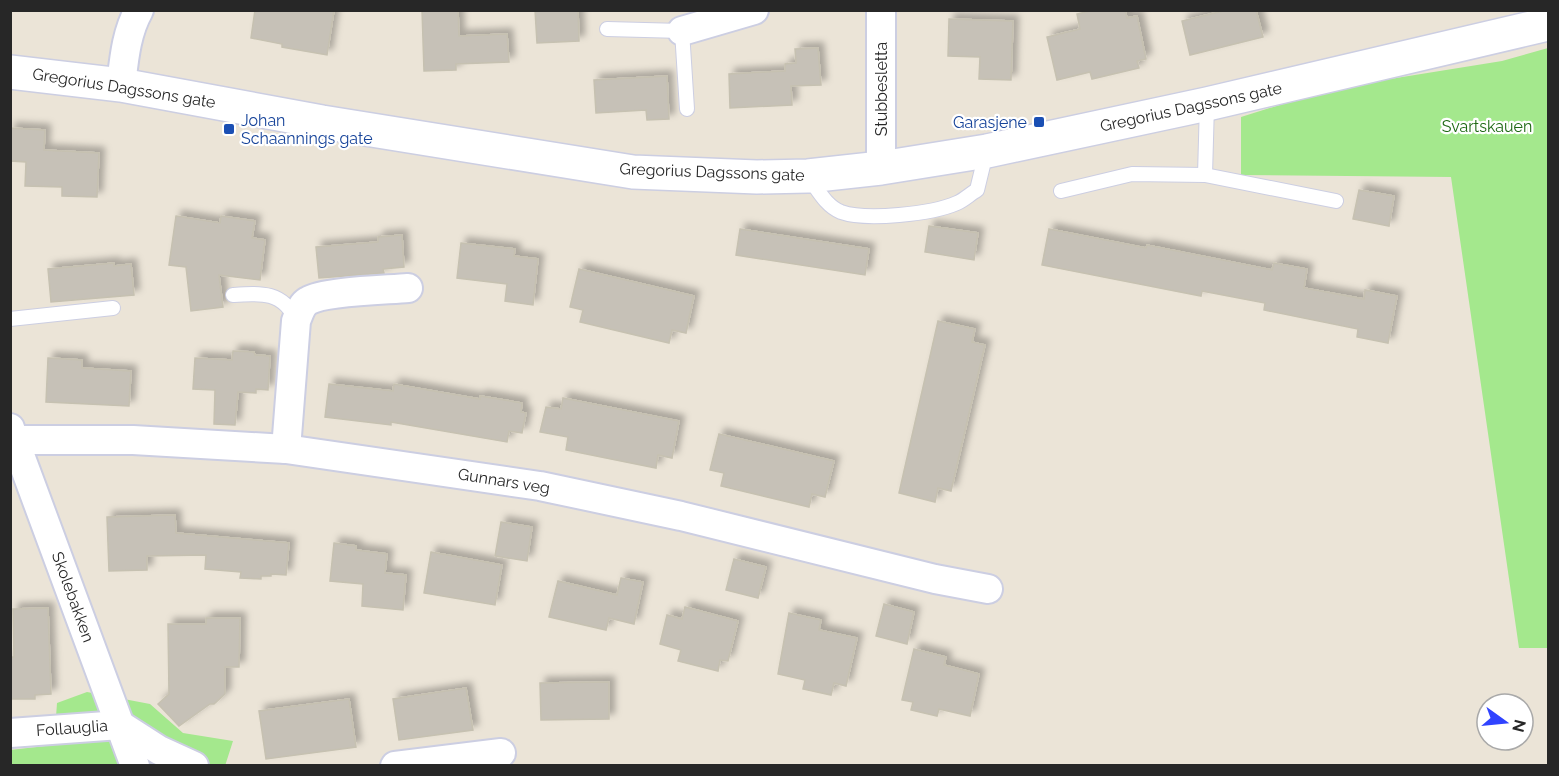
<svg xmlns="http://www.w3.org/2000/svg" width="1559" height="776" viewBox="0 0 1559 776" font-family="Raleway,sans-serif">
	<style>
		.green { fill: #a4e88d }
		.building { fill: #c6c1b7; stroke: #c6c1b1; stroke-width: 1.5; filter: url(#shadow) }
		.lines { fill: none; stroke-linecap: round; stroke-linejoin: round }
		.service-casing { stroke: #cccee2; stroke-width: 16 }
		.minor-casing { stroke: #cccee2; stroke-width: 32 }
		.tertiary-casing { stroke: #cccee2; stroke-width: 36 }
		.service { stroke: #fff; stroke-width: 14 }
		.minor { stroke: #fff; stroke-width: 28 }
		.tertiary { stroke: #fff; stroke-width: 33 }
		.transit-dot { fill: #1a4fb4; stroke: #fff; stroke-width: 2 }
		.labels { text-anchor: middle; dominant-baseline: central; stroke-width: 4.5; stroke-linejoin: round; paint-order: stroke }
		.street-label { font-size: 16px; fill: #272727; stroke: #fff }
		.transit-label { font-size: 16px; fill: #164399; stroke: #fff; text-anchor: start }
		.park-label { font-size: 16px; fill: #1d6813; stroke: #fff }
	</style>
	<defs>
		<filter id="shadow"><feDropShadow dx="5.5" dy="-5.5" stdDeviation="3" flood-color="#0004"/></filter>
	</defs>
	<rect width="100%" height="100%" fill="#ebe4d7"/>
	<g class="green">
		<path d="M 1548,48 L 1548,648 L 1519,648 L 1451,177 L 1241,175 L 1241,117 L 1334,88 L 1502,61 Z"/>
		<path d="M 87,692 L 150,704 L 183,733 L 233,741 L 225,766 L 11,765 L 10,750 L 54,745 L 57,703 Z"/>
	</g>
	<g class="building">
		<path d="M 255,10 L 334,10 L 327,55 L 282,47 L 282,44 L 251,38 Z"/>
		<path d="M 422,10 L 458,10 L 459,36 L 507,34 L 509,62 L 456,64 L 456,70 L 424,71 Z"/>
		<path d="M 535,10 L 578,10 L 579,41 L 537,43 Z"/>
		<path d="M 1094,10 L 1125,10 L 1127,18 L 1137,16 L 1146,59 L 1137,61 L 1139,68 L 1092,79 L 1090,72 L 1057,80 L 1047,37 L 1080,29 L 1077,14 Z"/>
		<path d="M 1227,10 L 1256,10 L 1263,37 L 1190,55 L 1182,21 Z"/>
		<path d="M 949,19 L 1013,21 L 1011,80 L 979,79 L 980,57 L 948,56 Z"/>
		<path d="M 818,48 L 821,85 L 791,86 L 792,105 L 730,108 L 729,74 L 785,71 L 785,64 L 796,63 L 795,49 Z"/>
		<path d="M 667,76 L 669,119 L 647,120 L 646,110 L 596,113 L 594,80 Z"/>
		<path d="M 10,128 L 45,130 L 44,150 L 99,153 L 97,197 L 62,196 L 62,187 L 25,186 L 26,162 L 10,161 Z"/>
		<path d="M 1359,190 L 1394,196 L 1389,226 L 1353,219 Z"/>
		<path d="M 176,216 L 220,223 L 221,216 L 255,221 L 252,238 L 265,240 L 260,280 L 219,275 L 223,307 L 191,311 L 186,267 L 169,265 Z"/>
		<path d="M 929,226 L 978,233 L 974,260 L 925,252 Z"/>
		<path d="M 740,229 L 869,249 L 865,275 L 736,255 Z"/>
		<path d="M 1049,229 L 1146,248 L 1147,245 L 1272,270 L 1274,263 L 1307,269 L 1304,288 L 1364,299 L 1365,290 L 1397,296 L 1388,343 L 1357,337 L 1358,329 L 1264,310 L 1265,303 L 1202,291 L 1201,296 L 1042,265 Z"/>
		<path d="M 402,235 L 404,267 L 383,269 L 384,273 L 319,278 L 316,247 L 378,242 L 378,237 Z"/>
		<path d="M 461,243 L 515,249 L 514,256 L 538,259 L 533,305 L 505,301 L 507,284 L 457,278 Z"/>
		<path d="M 114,263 L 114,266 L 131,264 L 134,295 L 51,302 L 48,269 Z"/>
		<path d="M 579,269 L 694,296 L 686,333 L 672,330 L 669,343 L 580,322 L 583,310 L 570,307 Z"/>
		<path d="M 938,321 L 975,329 L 972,342 L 985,345 L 951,491 L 938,488 L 935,502 L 899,493 Z"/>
		<path d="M 233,351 L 254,352 L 255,355 L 270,356 L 268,390 L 256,389 L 256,393 L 238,392 L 235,425 L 214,424 L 215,390 L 193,389 L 195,358 L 232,360 Z"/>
		<path d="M 48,358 L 82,360 L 82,368 L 131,371 L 129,406 L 46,402 Z"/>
		<path d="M 329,384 L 393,391 L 394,384 L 480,399 L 480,396 L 522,403 L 521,412 L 526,413 L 522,433 L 509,431 L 507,442 L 391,422 L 391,425 L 325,417 Z"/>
		<path d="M 563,398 L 679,421 L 672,458 L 658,455 L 656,468 L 566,450 L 568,437 L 540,432 L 546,407 L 561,409 Z"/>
		<path d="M 719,434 L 834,461 L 825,497 L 812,494 L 809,507 L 721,486 L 724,473 L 710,470 Z"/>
		<path d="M 175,515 L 176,533 L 289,543 L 286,575 L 271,574 L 271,576 L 261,576 L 261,579 L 240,578 L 241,572 L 205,569 L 206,555 L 147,556 L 147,570 L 109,571 L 107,517 Z"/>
		<path d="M 501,522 L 532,527 L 527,561 L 495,556 Z"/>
		<path d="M 334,543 L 356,546 L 356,550 L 387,554 L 385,573 L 406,575 L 403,610 L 362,606 L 363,584 L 330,581 Z"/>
		<path d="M 431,552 L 502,565 L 495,605 L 424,593 Z"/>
		<path d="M 734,559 L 766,567 L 758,598 L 726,590 Z"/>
		<path d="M 621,578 L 643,582 L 634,624 L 609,618 L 606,630 L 549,617 L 558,581 L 617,595 Z"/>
		<path d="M 884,604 L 914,612 L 907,644 L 876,636 Z"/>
		<path d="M 685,607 L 738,621 L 728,661 L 720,660 L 718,671 L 678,661 L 681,650 L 660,644 L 667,615 L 682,619 Z"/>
		<path d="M 48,608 L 51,694 L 35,695 L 35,699 L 10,699 L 10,657 L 14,657 L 13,609 Z"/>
		<path d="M 789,613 L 821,620 L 819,630 L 857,638 L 846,686 L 834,683 L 831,695 L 803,689 L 805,680 L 778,674 Z"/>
		<path d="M 206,618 L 240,618 L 239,667 L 225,667 L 225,694 L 214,704 L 210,704 L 179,726 L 158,704 L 169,694 L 168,624 L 206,624 Z"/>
		<path d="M 914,649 L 946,657 L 944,665 L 979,674 L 970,716 L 939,709 L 937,716 L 911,710 L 913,702 L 902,700 Z"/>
		<path d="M 609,682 L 609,719 L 541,720 L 540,683 Z"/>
		<path d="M 466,688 L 473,730 L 399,740 L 393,699 Z"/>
		<path d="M 349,699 L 356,747 L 266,759 L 259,711 Z"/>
	</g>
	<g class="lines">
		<g class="service-casing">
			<g id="service">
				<path d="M 607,29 L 682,31 L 687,109"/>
				<path d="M 1205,175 L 1207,104"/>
				<path d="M 809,178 C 818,190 826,206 841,212 C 866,221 932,214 957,203 C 964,200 970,194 977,190 L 986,153"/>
				<path d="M 1061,191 L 1132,174 L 1205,175 L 1336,201"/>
				<path d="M 233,295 C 260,293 284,291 296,321"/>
				<path d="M 10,319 L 113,308"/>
			</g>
		</g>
		<g class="minor-casing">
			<g id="minor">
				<path d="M 881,10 L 881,168"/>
				<path d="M 682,31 L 754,10"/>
				<path d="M 121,85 C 124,60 126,33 139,10"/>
				<path d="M 10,428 L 135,766"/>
				<path d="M 10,440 L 133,440 L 286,449 L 540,486 L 681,516 L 935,579 L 988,589"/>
				<path d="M 286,449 L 296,321 C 299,314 301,305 308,301 C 324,291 387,290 408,288"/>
				<path d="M 10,733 L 120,725 L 159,750 L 194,766"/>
				<path d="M 395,766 L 501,753"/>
			</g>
		</g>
		<g class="tertiary-casing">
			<path id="tertiary" d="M 10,72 L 121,85 L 322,122 L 633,172 L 757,177 L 808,176 L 881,168 L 987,151 L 1207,104 L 1548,24"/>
		</g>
		<use href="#service" class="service"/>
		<use href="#minor" class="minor"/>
		<use href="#tertiary" class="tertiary"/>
	</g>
	<g class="transit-dot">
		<rect x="1033" y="116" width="12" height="12" rx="3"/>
		<rect x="223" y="123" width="12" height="12" rx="3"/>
	</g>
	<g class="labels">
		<g class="street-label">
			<text transform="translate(124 88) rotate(9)">Gregorius Dagssons gate</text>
			<text transform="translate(881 89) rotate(-90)">Stubbesletta</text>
			<text transform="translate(1191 107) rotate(-12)">Gregorius Dagssons gate</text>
			<text transform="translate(712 172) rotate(2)">Gregorius Dagssons gate</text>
			<text transform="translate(504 481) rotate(9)">Gunnars veg</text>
			<text transform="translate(73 597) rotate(70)">Skolebakken</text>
			<text transform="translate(72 728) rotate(-4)">Follauglia</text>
		</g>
		<g class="transit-label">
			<text x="241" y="120">Johan<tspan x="241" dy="18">Schaannings gate</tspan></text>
			<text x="1027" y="122" text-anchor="end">Garasjene</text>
		</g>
		<g class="park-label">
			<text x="1487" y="126">Svartskauen</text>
		</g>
	</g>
	<rect width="1559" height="776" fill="none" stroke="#272727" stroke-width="24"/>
	<g transform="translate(1505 722) rotate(105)"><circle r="28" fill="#ffffff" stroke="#a9a9a9" stroke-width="1.5"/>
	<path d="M0-4.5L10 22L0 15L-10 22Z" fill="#3043ff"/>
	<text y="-9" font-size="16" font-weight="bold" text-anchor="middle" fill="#272727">N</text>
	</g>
</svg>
